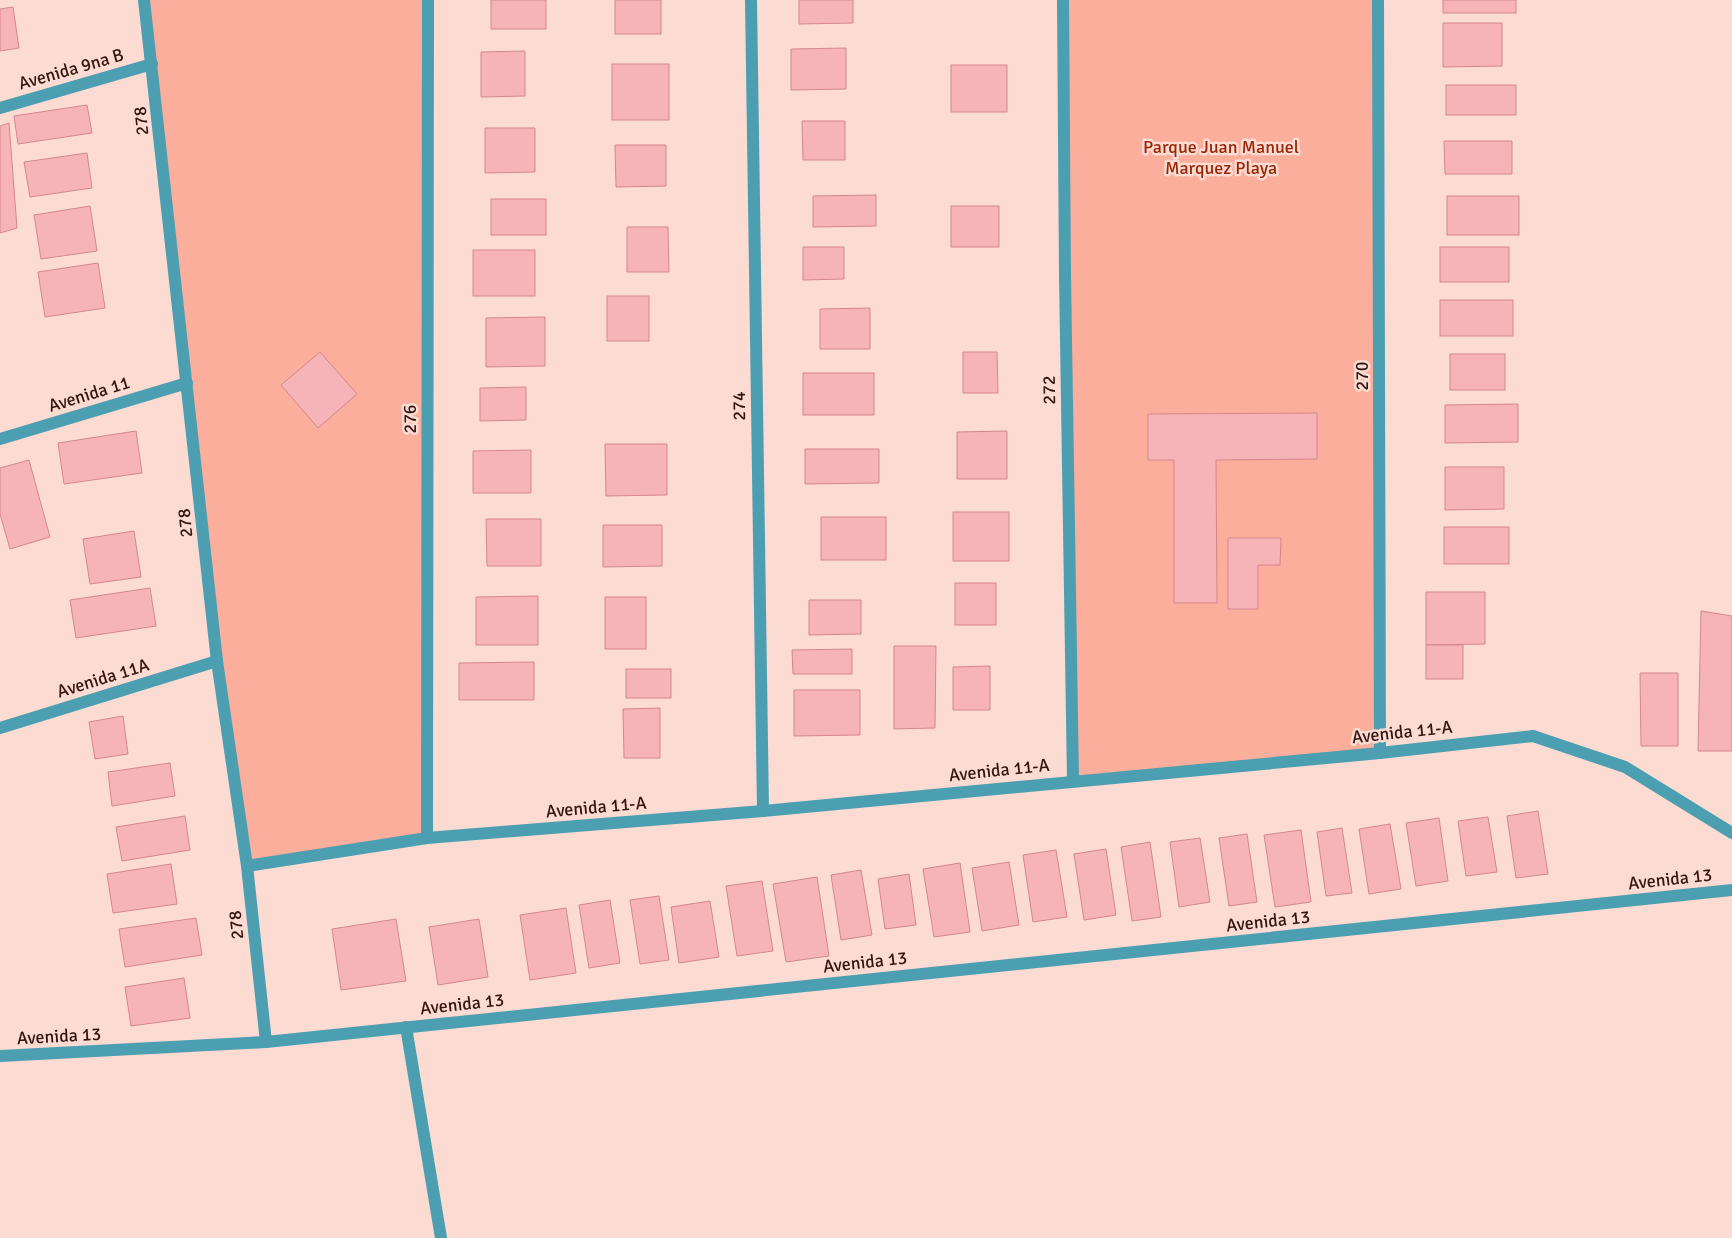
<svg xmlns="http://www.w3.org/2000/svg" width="1732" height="1238" viewBox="0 0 1732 1238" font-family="Signika,sans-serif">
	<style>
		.park { fill: #faae9b }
		.building { fill: #f6b4b8; stroke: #d5878d }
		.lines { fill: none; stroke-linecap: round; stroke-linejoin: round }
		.minor { stroke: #4c9eb1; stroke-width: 12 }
		.labels { text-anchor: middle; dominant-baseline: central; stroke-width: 5; stroke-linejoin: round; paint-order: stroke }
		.street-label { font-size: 18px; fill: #32150e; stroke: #fcdbd3 }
		.park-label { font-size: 18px; fill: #9b2605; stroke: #fcdbd3 }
	</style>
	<rect width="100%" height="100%" fill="#fcdbd3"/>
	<g class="park">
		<path d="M 144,0 L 428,0 L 427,838 L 247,866 Z"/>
		<path d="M 1063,0 L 1378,0 L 1380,753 L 1073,780 Z"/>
	</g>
	<g class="building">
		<rect x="491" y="0" width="55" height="29"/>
		<rect x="615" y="0" width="46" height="34"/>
		<path d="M 799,0 L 853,0 L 853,23 L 799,24 Z"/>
		<rect x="1443" y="0" width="73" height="13"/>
		<path d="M 13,7 L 19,48 L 0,51 L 0,9 Z"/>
		<path d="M 1443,23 L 1502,23 L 1502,66 L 1443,67 Z"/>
		<path d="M 846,48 L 846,89 L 791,90 L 791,49 Z"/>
		<path d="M 525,51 L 525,96 L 481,97 L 481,52 Z"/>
		<rect x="612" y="64" width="57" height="56"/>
		<rect x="951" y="65" width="56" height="47"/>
		<rect x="1446" y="85" width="70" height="30"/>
		<path d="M 87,105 L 92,133 L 18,144 L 14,116 Z"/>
		<path d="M 802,121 L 845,121 L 845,160 L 803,160 Z"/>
		<path d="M 9,123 L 17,228 L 0,233 L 0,126 Z"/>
		<path d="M 485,128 L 535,128 L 535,172 L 485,173 Z"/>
		<path d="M 1444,141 L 1512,141 L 1512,174 L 1445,174 Z"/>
		<path d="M 615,145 L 666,145 L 666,186 L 616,187 Z"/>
		<path d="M 87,153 L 92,188 L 30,197 L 24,162 Z"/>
		<path d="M 876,195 L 876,226 L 813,227 L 813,196 Z"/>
		<rect x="1447" y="196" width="72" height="39"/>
		<rect x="491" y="199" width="55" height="36"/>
		<path d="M 90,206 L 97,251 L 41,259 L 34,215 Z"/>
		<rect x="951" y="206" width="48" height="41"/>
		<path d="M 627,227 L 668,227 L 669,272 L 627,272 Z"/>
		<path d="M 803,247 L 844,247 L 844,279 L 803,280 Z"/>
		<rect x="1440" y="247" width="69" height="35"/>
		<rect x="473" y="250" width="62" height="46"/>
		<path d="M 98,263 L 105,308 L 45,317 L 38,272 Z"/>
		<rect x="607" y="296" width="42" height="45"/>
		<rect x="1440" y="300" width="73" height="36"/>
		<path d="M 870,308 L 870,349 L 820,349 L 820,309 Z"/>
		<path d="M 545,317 L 545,366 L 486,367 L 486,318 Z"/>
		<path d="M 320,352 L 357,394 L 318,428 L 281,385 Z"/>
		<path d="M 963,352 L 997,352 L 998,393 L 963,393 Z"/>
		<rect x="1450" y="354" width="55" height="36"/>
		<rect x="803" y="373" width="71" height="42"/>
		<path d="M 526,387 L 526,420 L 480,421 L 480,388 Z"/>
		<path d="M 1518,404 L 1518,442 L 1445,443 L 1445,405 Z"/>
		<path d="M 1317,413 L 1317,459 L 1216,460 L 1217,603 L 1174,603 L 1174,460 L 1148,460 L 1148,414 Z"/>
		<path d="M 136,431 L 142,473 L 64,484 L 58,443 Z"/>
		<path d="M 1007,431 L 1007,479 L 957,479 L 957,432 Z"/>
		<path d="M 605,444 L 667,444 L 667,495 L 606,496 Z"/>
		<path d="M 805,449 L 879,449 L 879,483 L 805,484 Z"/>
		<path d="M 531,450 L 531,493 L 473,493 L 473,451 Z"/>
		<path d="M 29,460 L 50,537 L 10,549 L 0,514 L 0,468 Z"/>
		<path d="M 1445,467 L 1504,467 L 1504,509 L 1445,510 Z"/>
		<rect x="953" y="512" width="56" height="49"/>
		<rect x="821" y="517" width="65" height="43"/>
		<path d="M 486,519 L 541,519 L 541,566 L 487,566 Z"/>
		<path d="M 603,525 L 662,525 L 662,566 L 603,567 Z"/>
		<rect x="1444" y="527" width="65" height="37"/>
		<path d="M 134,531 L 141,577 L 90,584 L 83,539 Z"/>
		<path d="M 1228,538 L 1281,538 L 1280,565 L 1258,565 L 1258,609 L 1228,609 Z"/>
		<rect x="955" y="583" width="41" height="42"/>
		<path d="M 150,588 L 156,626 L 76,638 L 70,600 Z"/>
		<path d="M 1426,592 L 1485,592 L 1485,644 L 1426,645 Z"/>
		<path d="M 538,596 L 538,645 L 476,645 L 476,597 Z"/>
		<rect x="605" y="597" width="41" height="52"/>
		<path d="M 809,600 L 861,600 L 861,634 L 809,635 Z"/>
		<path d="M 1701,611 L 1732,616 L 1732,751 L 1698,751 Z"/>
		<rect x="1426" y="645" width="37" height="34"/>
		<path d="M 894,646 L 936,646 L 935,728 L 894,729 Z"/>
		<path d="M 852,649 L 852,674 L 793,674 L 792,650 Z"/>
		<path d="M 534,662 L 534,700 L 459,700 L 459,663 Z"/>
		<path d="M 990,666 L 990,710 L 953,710 L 953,667 Z"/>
		<rect x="626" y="669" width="45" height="29"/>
		<path d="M 1640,673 L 1678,673 L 1678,746 L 1641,746 Z"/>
		<path d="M 794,690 L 860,690 L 860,735 L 794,736 Z"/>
		<path d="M 660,708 L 660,758 L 624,758 L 623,709 Z"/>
		<path d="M 123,716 L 128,754 L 95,759 L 89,722 Z"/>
		<path d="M 170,763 L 175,796 L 112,806 L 108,772 Z"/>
		<path d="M 1538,811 L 1548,874 L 1516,878 L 1507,816 Z"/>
		<path d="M 185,816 L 190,850 L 122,861 L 116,827 Z"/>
		<path d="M 1488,817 L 1497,872 L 1466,876 L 1458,821 Z"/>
		<path d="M 1439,818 L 1448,881 L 1416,886 L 1406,823 Z"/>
		<path d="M 1390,824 L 1401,889 L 1369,894 L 1359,829 Z"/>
		<path d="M 1342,828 L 1352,893 L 1326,896 L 1317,832 Z"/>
		<path d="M 1301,830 L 1311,902 L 1275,907 L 1264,835 Z"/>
		<path d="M 1247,834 L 1257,902 L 1229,906 L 1219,838 Z"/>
		<path d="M 1200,838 L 1210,902 L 1179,907 L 1170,842 Z"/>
		<path d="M 1150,842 L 1161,917 L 1132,921 L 1121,847 Z"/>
		<path d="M 1106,849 L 1116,915 L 1084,920 L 1074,854 Z"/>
		<path d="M 1056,850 L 1067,917 L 1033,922 L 1023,855 Z"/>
		<path d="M 1009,862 L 1019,925 L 982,931 L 972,868 Z"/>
		<path d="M 960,863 L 970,932 L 934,937 L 923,869 Z"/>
		<path d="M 171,864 L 177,904 L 113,913 L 107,874 Z"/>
		<path d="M 861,870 L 872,935 L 841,940 L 831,875 Z"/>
		<path d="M 909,874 L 916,925 L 885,929 L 878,879 Z"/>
		<path d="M 817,877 L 829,956 L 786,962 L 773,884 Z"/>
		<path d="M 762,881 L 773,951 L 737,956 L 726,886 Z"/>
		<path d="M 659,896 L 669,960 L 640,964 L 630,900 Z"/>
		<path d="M 610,900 L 620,963 L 589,968 L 579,905 Z"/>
		<path d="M 710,901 L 719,957 L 679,963 L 671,907 Z"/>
		<path d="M 566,908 L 576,973 L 530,980 L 520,915 Z"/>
		<path d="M 196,918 L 202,955 L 125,967 L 119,929 Z"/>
		<path d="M 396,919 L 406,981 L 341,990 L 332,929 Z"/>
		<path d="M 479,919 L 488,977 L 438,985 L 429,927 Z"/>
		<path d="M 184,978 L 190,1018 L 131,1026 L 125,987 Z"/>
	</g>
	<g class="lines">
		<g class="minor">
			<path d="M 144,0 L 217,661 L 247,866 L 266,1042"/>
			<path d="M 751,0 L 763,811"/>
			<path d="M 1063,0 L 1065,276 L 1073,780"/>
			<path d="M 1378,0 L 1380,753"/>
			<path d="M 0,108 L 152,64"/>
			<path d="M 0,439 L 187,383"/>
			<path d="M 0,728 L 217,661"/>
			<path d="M 427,838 L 428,0"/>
			<path d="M 247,866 L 427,838 L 763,811 L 1380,753 L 1533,736 L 1625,767 L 1732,833"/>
			<path d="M 406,1027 L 441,1238"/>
			<path d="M 0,1056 L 266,1042 L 1732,890"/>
		</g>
	</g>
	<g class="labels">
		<g class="street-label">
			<text transform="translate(71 69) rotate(-16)">Avenida 9na B</text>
			<text transform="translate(141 121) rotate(-96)">278</text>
			<text transform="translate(1362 376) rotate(-90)">270</text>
			<text transform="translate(1049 390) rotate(-91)">272</text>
			<text transform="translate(89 394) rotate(-17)">Avenida 11</text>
			<text transform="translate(739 406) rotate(-91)">274</text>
			<text transform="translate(410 419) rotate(-90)">276</text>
			<text transform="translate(185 523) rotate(-96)">278</text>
			<text transform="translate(103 678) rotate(-17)">Avenida 11A</text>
			<text transform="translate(1402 732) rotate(-6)">Avenida 11-A</text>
			<text transform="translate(999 770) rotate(-6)">Avenida 11-A</text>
			<text transform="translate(596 807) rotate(-5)">Avenida 11-A</text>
			<text transform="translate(1670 879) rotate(-6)">Avenida 13</text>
			<text transform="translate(1268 921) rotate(-6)">Avenida 13</text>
			<text transform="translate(236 925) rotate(-96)">278</text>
			<text transform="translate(865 962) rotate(-6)">Avenida 13</text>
			<text transform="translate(462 1004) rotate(-6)">Avenida 13</text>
			<text transform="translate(59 1036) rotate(-3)">Avenida 13</text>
		</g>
		<g class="park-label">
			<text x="1221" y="147">Parque Juan Manuel<tspan x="1221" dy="21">Marquez Playa</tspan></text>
		</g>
	</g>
</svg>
